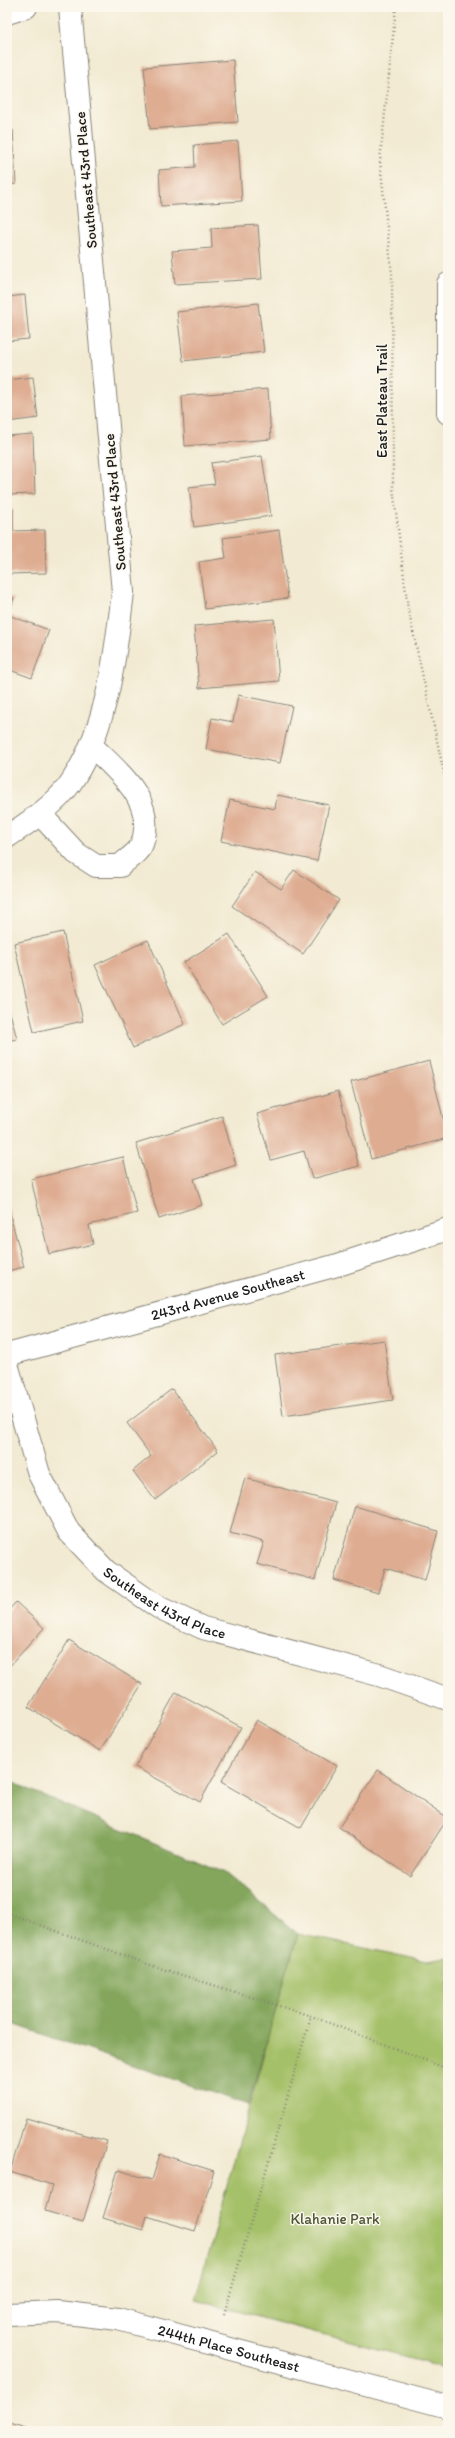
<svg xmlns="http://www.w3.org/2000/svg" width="455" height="2438" viewBox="0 0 455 2438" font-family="Itim,sans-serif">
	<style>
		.green { fill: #a4c067; stroke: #606e42 }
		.forest { fill: #83a65c; stroke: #50613c }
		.building { fill: #deac91 }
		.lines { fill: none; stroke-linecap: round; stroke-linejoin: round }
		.street-casing { stroke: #878377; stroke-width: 24 }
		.secondary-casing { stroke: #878377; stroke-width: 24 }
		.path { stroke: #878377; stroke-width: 2.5; stroke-dasharray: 1 3; stroke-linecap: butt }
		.street { stroke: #fff; stroke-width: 22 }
		.secondary { stroke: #fff; stroke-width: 22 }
		.labels { text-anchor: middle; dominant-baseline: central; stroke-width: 3; stroke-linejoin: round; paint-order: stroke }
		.street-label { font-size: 15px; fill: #1c1c1c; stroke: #fbf7ec }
		.park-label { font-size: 15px; fill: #4c5536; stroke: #fbf7ec }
	</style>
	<rect width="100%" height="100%" fill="#fbf7ec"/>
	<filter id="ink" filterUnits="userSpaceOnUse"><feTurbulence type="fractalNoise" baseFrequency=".025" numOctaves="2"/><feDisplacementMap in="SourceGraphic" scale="8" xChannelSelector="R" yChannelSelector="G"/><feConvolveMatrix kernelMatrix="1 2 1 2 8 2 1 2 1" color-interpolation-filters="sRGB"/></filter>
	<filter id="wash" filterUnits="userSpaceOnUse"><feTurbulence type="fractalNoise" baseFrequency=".012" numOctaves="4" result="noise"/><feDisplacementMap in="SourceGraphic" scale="16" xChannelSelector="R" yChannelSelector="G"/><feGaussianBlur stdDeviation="0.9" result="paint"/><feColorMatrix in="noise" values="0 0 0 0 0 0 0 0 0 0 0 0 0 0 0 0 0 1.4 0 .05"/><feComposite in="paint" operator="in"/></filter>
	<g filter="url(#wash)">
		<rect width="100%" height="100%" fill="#f2ead2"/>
		<path class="green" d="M 7,1845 L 290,1962 L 298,1934 L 426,1961 L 448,1958 L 448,2368 L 195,2300 L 268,2039 Z"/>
		<path class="forest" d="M 7,1780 L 225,1873 L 298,1934 L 248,2105 L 7,2022 Z"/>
		<g id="blocks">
			<g class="building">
				<path d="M 233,60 L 238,122 L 150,129 L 144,67 Z"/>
				<path d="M 13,130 L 16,184 L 7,185 L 7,131 Z"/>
				<path d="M 238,141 L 242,201 L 161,206 L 159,170 L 195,167 L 194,145 Z"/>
				<path d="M 258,225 L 262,279 L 175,284 L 172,251 L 212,248 L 211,228 Z"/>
				<path d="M 25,295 L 29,339 L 7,341 L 7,297 Z"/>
				<path d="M 258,303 L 264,352 L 183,361 L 177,312 Z"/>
				<path d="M 33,377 L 38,418 L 7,422 L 7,380 Z"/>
				<path d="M 268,389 L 271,439 L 185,446 L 182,396 Z"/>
				<path d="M 33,434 L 35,494 L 7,495 L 7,436 Z"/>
				<path d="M 262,456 L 271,516 L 194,527 L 189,487 L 215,484 L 211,463 Z"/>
				<path d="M 13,509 L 13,531 L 45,530 L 46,573 L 7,574 L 7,510 Z"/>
				<path d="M 279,530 L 288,598 L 205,609 L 199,562 L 226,558 L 223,538 Z"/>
				<path d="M 7,596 L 14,598 L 8,615 L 49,630 L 32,678 L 7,669 Z"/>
				<path d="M 274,619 L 279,681 L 199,688 L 194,626 Z"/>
				<path d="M 238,695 L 292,706 L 280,763 L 206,749 L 212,718 L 233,722 Z"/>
				<path d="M 277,795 L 329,805 L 317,861 L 221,841 L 230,800 L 275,809 Z"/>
				<path d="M 294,870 L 339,900 L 303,954 L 232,906 L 255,872 L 281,889 Z"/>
				<path d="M 63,932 L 83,1021 L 34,1032 L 14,943 Z"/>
				<path d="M 229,934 L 268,996 L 222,1024 L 184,962 Z"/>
				<path d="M 148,940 L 185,1024 L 133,1048 L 95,965 Z"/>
				<path d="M 7,1001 L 17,1039 L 7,1041 Z"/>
				<path d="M 429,1061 L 448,1138 L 371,1159 L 351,1082 Z"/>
				<path d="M 338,1091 L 359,1166 L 312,1179 L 304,1151 L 271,1160 L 257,1114 Z"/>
				<path d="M 222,1116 L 236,1165 L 194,1179 L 202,1205 L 159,1219 L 136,1143 Z"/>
				<path d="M 123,1157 L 137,1213 L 89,1225 L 93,1244 L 49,1254 L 31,1179 Z"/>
				<path d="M 7,1203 L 24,1267 L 7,1271 Z"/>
				<path d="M 384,1340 L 393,1400 L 283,1416 L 275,1355 Z"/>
				<path d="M 172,1389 L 218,1451 L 155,1500 L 133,1471 L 151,1456 L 127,1423 Z"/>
				<path d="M 245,1478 L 336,1503 L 315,1580 L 257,1564 L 264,1542 L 230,1533 Z"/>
				<path d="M 355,1506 L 438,1531 L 425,1580 L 385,1568 L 378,1593 L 334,1580 Z"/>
				<path d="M 16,1602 L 44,1628 L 7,1669 L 7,1612 Z"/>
				<path d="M 69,1640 L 142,1684 L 100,1751 L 28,1707 Z"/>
				<path d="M 176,1692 L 241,1727 L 200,1802 L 135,1767 Z"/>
				<path d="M 257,1720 L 337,1766 L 301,1828 L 221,1782 Z"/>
				<path d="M 378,1770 L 448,1818 L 410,1876 L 339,1827 Z"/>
				<path d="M 26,2118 L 107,2141 L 83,2222 L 45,2211 L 52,2185 L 10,2172 Z"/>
				<path d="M 160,2154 L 214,2171 L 195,2231 L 147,2216 L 143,2230 L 103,2218 L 118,2170 L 152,2180 Z"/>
				<path d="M 7,2422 L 36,2431 L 7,2431 Z"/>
			</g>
		</g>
	</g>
	<g filter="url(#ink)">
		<use href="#blocks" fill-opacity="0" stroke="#878377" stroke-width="1"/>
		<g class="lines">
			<g class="street-casing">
				<g id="street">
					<path d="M 7,13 L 26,7"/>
					<path d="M 40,814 L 76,853 L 96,866 L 120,866 C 126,860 139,852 142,844 C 157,801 119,773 92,746"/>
					<path d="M 7,837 C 29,822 54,806 70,784 C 108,728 115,658 123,592 L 70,7"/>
					<path id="s1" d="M 7,1355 L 341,1264 L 448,1229"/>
					<path id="s2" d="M 7,1364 L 39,1474 L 69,1532 L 106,1571 L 158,1607 L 203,1628 L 379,1675 L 448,1699"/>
					<path id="s3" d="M 7,2314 L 58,2312 L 118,2319 L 448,2407"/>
				</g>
			</g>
			<g class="secondary-casing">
				<path id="secondary" d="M 448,284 L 448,413"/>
			</g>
			<g class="path">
				<path d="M 396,7 L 380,161 L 392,274 L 393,488 L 408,609 L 448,791"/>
				<path d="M 7,1913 L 150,1965 L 311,2016 L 448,2069"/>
				<path d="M 224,2315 L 311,2016"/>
			</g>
			<use href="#street" class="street"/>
			<use href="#secondary" class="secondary"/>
		</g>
	</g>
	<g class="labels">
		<g class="street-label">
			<text transform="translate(86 180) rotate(-95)">Southeast 43rd Place</text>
			<text transform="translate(382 401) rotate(-90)">East Plateau Trail</text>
			<text transform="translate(115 502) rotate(-95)">Southeast 43rd Place</text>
			<text stroke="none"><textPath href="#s1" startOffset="229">243rd Avenue Southeast</textPath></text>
			<text stroke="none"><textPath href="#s2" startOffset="301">Southeast 43rd Place</textPath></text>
			<text stroke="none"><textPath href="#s3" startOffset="226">244th Place Southeast</textPath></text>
		</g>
		<g class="park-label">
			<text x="335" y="2219">Klahanie Park</text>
		</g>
	</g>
	<rect width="455" height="2438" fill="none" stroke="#fbf7ec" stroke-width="24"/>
</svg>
